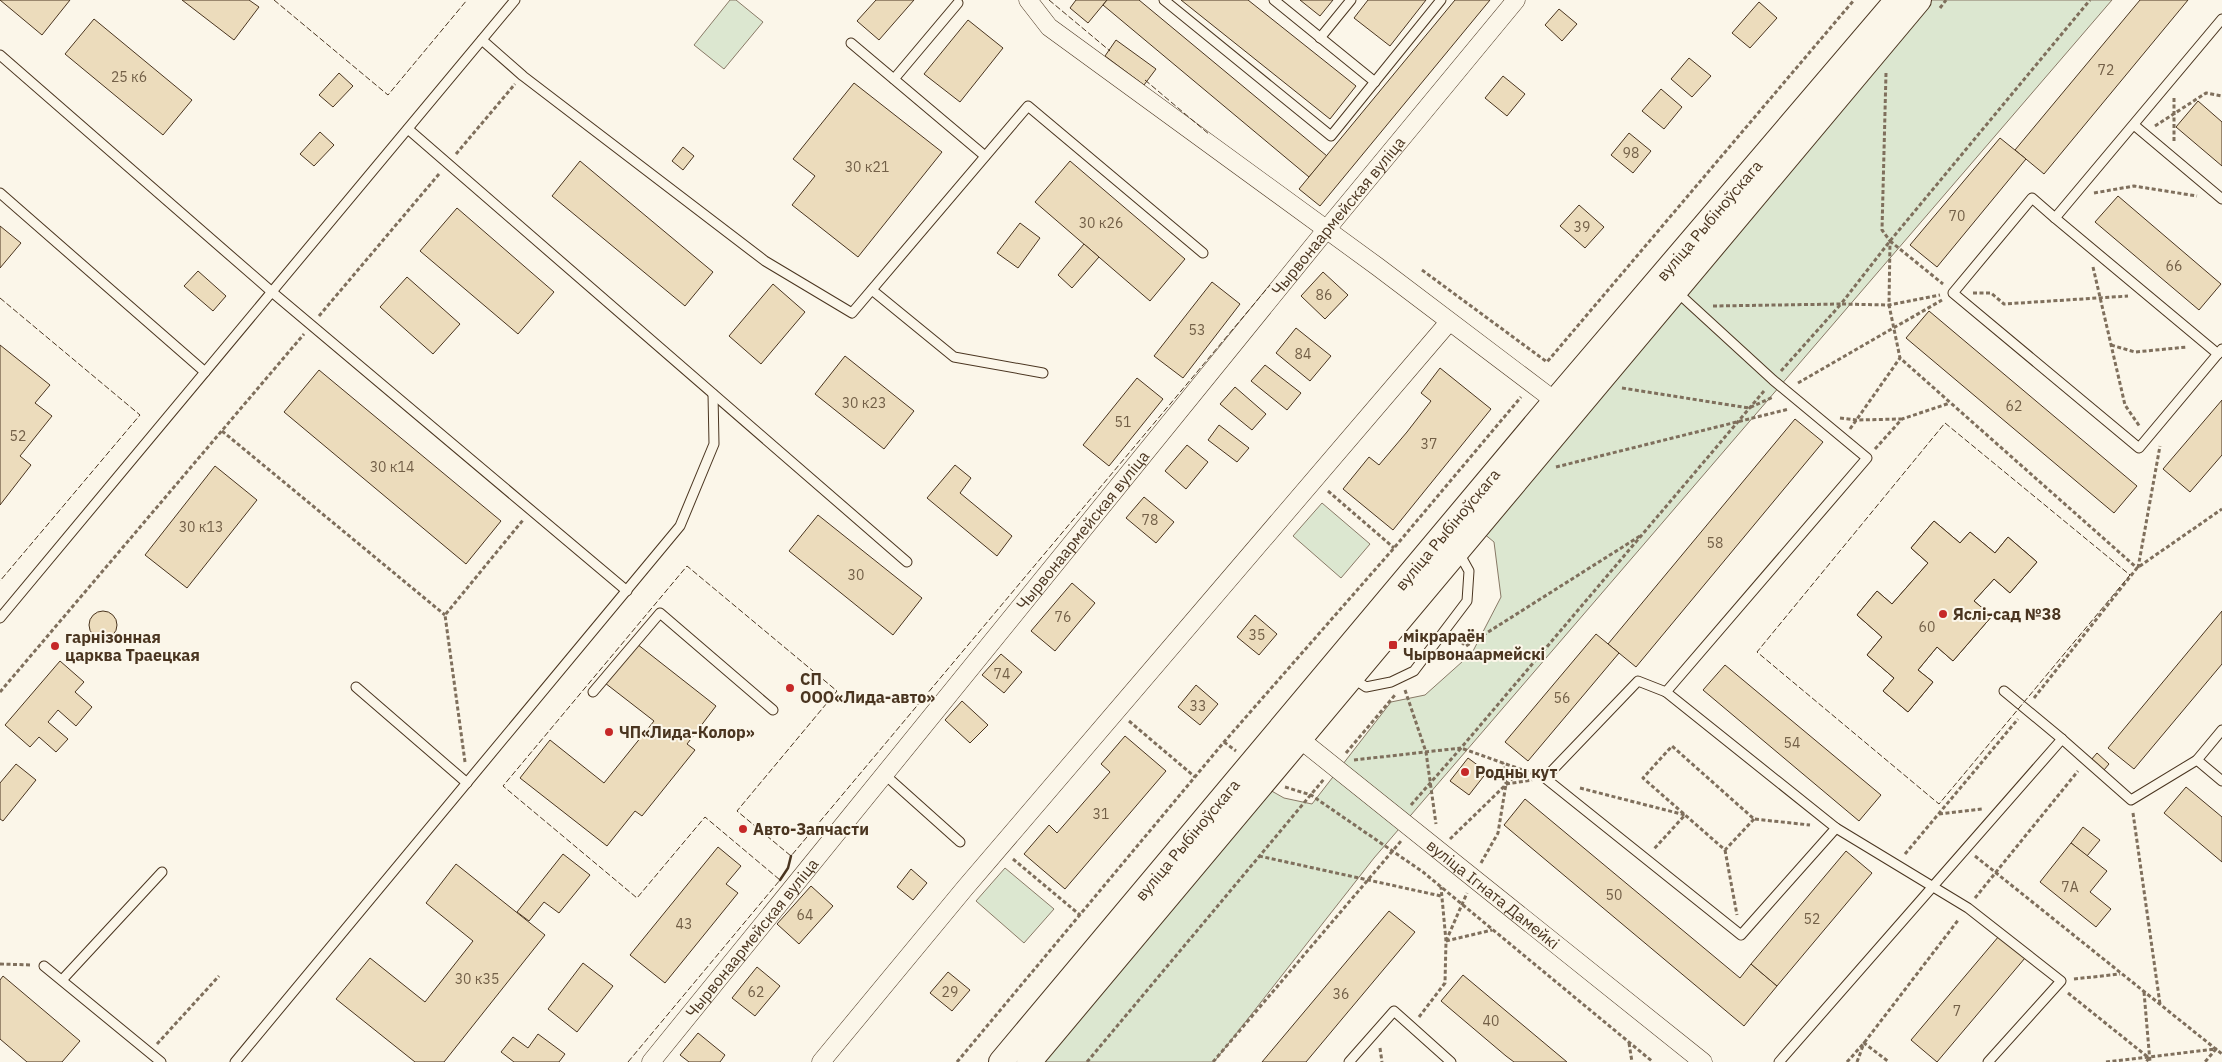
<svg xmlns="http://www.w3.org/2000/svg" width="2222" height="1062" viewBox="0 0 2222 1062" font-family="'IBM Plex Sans',sans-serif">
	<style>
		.green { fill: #dce7d0; stroke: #887966 }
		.building { fill: #ecdcbc; stroke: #4a3520; fill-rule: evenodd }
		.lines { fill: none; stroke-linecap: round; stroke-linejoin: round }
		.lane-casing { stroke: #4a3520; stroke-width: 11 }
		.street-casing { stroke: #4a3520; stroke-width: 19 }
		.secondary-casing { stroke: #4a3520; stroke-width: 26 }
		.path { stroke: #7f6f5c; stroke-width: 3; stroke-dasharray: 4 2.5; stroke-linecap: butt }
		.lane { stroke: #fbf6e9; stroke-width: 9 }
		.street { stroke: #fbf6e9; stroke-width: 18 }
		.secondary { stroke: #fbf6e9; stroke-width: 24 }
		.fence { stroke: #4a3520; stroke-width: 1; stroke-dasharray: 6 2.5; stroke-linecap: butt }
		.wall { stroke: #4a3520; stroke-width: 2.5 }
		.poi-dot { fill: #c62828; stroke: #fbf6e9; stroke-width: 2 }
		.labels { text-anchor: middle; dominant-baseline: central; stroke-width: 4; stroke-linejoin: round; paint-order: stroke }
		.number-label { font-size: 14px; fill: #725f47 }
		.street-label { font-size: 16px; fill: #4a3520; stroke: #fbf6e9 }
		.poi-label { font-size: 16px; font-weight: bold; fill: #4a3520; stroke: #fbf6e9; text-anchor: start }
	</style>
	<rect width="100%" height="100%" fill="#fbf6e9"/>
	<g class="green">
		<path d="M 730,0 L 736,0 L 763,22 L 724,69 L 694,45 Z"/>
		<path d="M 1921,0 L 2112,0 L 1374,858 L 1214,1062 L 1033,1062 L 1261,785 L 1284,798 L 1312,804 L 1391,702 L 1425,695 L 1472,653 L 1501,597 L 1494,542 L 1477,528 Z"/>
		<path d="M 1322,503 L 1370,544 L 1341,578 L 1293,536 Z"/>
		<path d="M 1005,868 L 1054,909 L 1024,943 L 976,901 Z"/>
	</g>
	<g class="building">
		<path d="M 0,0 L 70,0 L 42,35 Z"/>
		<path d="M 182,0 L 249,0 L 259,7 L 234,40 Z"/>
		<path d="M 876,0 L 914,0 L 879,40 L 857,21 Z"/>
		<path d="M 1076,0 L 1107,0 L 1088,23 L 1070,8 Z"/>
		<path d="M 1107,0 L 1139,0 L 1327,156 L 1309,177 L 1103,5 Z"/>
		<path d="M 1181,0 L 1248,0 L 1356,86 L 1330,119 Z"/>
		<path d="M 1300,0 L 1333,0 L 1320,16 Z"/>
		<path d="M 1368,0 L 1426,0 L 1390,46 L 1354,18 Z"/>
		<path d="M 1455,0 L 1490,0 L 1320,206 L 1299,189 Z"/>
		<path d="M 2140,0 L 2188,0 L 2044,174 L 2015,150 Z"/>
		<path d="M 1759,2 L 1777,18 L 1750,48 L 1732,33 Z"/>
		<path d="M 1559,9 L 1577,24 L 1562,41 L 1545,25 Z"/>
		<path d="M 94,19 L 192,100 L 163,135 L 65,54 Z"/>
		<path d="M 968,20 L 1003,48 L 960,102 L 924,74 Z"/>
		<path d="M 1116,40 L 1156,69 L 1144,85 L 1105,56 Z"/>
		<path d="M 1689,58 L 1711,76 L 1692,97 L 1671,79 Z"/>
		<path d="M 339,73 L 353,86 L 333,107 L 319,95 Z"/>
		<path d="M 1503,76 L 1525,94 L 1507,116 L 1485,98 Z"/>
		<path d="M 854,83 L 942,152 L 858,257 L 792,205 L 815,176 L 793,159 Z"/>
		<path d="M 1661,89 L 1682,107 L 1664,129 L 1642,111 Z"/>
		<path d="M 2198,101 L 2222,122 L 2222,166 L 2176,127 Z"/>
		<path d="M 320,132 L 334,145 L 314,166 L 300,154 Z"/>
		<path d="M 1629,133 L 1651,151 L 1633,173 L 1611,155 Z"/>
		<path d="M 2000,138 L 2026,159 L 1937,267 L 1910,245 Z"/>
		<path d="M 683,147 L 694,156 L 683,170 L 672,161 Z"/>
		<path d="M 580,161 L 713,272 L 685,306 L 552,196 Z"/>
		<path d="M 1070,161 L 1185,259 L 1150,301 L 1035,202 Z"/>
		<path d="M 2118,196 L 2221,284 L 2199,310 L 2095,222 Z"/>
		<path d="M 1579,205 L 1604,227 L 1585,248 L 1560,226 Z"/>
		<path d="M 457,208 L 554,292 L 518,334 L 420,251 Z"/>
		<path d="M 1020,223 L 1040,238 L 1018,268 L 997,253 Z"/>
		<path d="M 0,226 L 21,243 L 0,268 Z"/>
		<path d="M 1084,244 L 1099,257 L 1072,288 L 1058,275 Z"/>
		<path d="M 198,271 L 226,296 L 213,311 L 184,286 Z"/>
		<path d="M 1323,272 L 1348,295 L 1325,319 L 1301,296 Z"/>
		<path d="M 407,277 L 460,324 L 433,354 L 380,307 Z"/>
		<path d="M 1212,282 L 1240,304 L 1183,378 L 1154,356 Z"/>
		<path d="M 773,284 L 805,312 L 761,364 L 729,336 Z"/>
		<path d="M 1929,311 L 2137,486 L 2114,513 L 1906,338 Z"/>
		<path d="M 1296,328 L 1331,356 L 1310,381 L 1276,353 Z"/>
		<path d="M 0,345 L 50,385 L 35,403 L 52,416 L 20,456 L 31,465 L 0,505 Z"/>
		<path d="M 845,356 L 914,411 L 884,449 L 815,394 Z"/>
		<path d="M 1265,365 L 1301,393 L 1287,410 L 1251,381 Z"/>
		<path d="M 1440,368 L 1491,409 L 1393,530 L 1343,489 L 1369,457 L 1379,465 L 1407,432 L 1431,401 L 1421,393 Z"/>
		<path d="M 319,370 L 501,521 L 466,564 L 284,412 Z"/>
		<path d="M 1137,378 L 1163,399 L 1109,466 L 1083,445 Z"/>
		<path d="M 1235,387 L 1266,414 L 1252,430 L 1220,404 Z"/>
		<path d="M 2222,400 L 2222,455 L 2190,492 L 2163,469 Z"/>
		<path d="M 1795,419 L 1823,442 L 1636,667 L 1608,644 Z"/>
		<path d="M 1219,425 L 1249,448 L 1237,462 L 1208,440 Z"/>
		<path d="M 1187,445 L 1208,462 L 1186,489 L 1165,471 Z"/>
		<path d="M 955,465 L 971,478 L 960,493 L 1012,536 L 997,556 L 927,498 Z"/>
		<path d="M 215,466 L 257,500 L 187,588 L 145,555 Z"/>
		<path d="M 1144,497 L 1174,522 L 1156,543 L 1126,518 Z"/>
		<path d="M 818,515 L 922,598 L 893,635 L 789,551 Z"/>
		<path d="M 1934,521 L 1960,543 L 1970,532 L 1995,553 L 2008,537 L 2037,562 L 2010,593 L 1994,579 L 1974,601 L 1992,616 L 1953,661 L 1937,647 L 1918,670 L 1933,682 L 1908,712 L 1883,691 L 1894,678 L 1867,655 L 1882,637 L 1857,615 L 1877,591 L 1892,604 L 1928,563 L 1911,548 ZM 1911,614 L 1933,634 L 1917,652 L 1895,633 Z"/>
		<path d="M 1934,521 L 1960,543 L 1970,532 L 1995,553 L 2008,537 L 2037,562 L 2010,593 L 1994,579 L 1974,601 L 1992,616 L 1953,661 L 1937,647 L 1918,670 L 1933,682 L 1908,712 L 1883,691 L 1894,678 L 1867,655 L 1882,637 L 1857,615 L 1877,591 L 1892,604 L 1928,563 L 1911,548 Z"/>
		<path d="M 1072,583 L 1095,603 L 1055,651 L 1031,631 Z"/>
		<circle cx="103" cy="625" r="14"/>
		<path d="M 2222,611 L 2222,664 L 2134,769 L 2108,748 Z"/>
		<path d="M 1255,615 L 1277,634 L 1259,655 L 1237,637 Z"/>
		<path d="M 1596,634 L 1619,653 L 1528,761 L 1505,742 Z"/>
		<path d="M 637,644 L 716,706 L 687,744 L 695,750 L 642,816 L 635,811 L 607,846 L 520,778 L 550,740 L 604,783 L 654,721 L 605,683 Z"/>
		<path d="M 1001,654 L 1022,672 L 1004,693 L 982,675 Z"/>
		<path d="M 60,661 L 84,682 L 75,692 L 92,707 L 76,726 L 58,710 L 48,722 L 68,739 L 56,752 L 39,737 L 30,747 L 5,725 Z"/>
		<path d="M 1725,665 L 1881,795 L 1859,821 L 1703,690 Z"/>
		<path d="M 1196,685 L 1218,704 L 1200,725 L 1178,707 Z"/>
		<path d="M 962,701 L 988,725 L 970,743 L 945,720 Z"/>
		<path d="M 1125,736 L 1166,771 L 1065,889 L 1024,854 L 1049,825 L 1057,833 L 1110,772 L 1101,764 Z"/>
		<path d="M 2097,753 L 2109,764 L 2104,770 L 2091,760 Z"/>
		<path d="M 1468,758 L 1487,772 L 1469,795 L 1450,781 Z"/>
		<path d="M 16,764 L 36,780 L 3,821 L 0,819 L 0,783 Z"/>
		<path d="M 2186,787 L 2222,817 L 2222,862 L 2164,813 Z"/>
		<path d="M 1525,799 L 1740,978 L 1751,964 L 1777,986 L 1744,1026 L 1504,825 Z"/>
		<path d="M 2083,827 L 2100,840 L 2087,856 L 2071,843 Z"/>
		<path d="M 2071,843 L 2107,871 L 2090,892 L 2111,909 L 2096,927 L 2040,882 Z"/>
		<path d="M 718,847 L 741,866 L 726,884 L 738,893 L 665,983 L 630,955 Z"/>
		<path d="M 1846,851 L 1872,873 L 1777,986 L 1751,964 Z"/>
		<path d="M 563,854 L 590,875 L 559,913 L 544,902 L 529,921 L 517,912 Z"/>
		<path d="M 456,864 L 545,935 L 444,1062 L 415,1062 L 336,999 L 370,958 L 425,1002 L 473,941 L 426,903 Z"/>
		<path d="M 911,869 L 927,883 L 913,900 L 897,887 Z"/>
		<path d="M 811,886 L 833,906 L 799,944 L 777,924 Z"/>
		<path d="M 1389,911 L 1415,932 L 1342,1019 L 1306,1062 L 1262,1062 Z"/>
		<path d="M 1999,936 L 2025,958 L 1937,1062 L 1911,1040 Z"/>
		<path d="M 583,963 L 613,986 L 577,1032 L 548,1009 Z"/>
		<path d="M 757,967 L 780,986 L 755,1016 L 732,998 Z"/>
		<path d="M 948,972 L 970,990 L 952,1011 L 930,993 Z"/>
		<path d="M 1463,975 L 1567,1062 L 1514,1062 L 1506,1056 L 1441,1001 Z"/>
		<path d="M 3,976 L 80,1041 L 62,1062 L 27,1062 L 0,1039 L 0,980 Z"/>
		<path d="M 698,1033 L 725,1055 L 720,1062 L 689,1062 L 680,1055 Z"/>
		<path d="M 538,1034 L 565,1054 L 559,1062 L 514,1062 L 501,1052 L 513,1037 L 528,1048 Z"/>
	</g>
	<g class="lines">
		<g class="lane-casing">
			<g id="lane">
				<path d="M 1164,0 L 1331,136 L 1441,0"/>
				<path d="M 1274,0 L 1375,82"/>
				<path d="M 2222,19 L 2055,218 L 2032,198 L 1953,293 L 2139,448 L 2222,349"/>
				<path d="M 1320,38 L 1351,0"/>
				<path d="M 482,40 L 523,76 L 765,261 L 852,313 L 1028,106 L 1203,253"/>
				<path d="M 851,43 L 985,156"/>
				<path d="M 0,55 L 272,292 L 627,591"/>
				<path d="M 894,79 L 958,3"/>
				<path d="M 2134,125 L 2222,199"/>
				<path d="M 408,129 L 907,562"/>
				<path d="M 0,193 L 205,372"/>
				<path d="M 2055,218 L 2218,354"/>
				<path d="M 872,290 L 954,357 L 1043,373"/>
				<path d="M 1677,292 L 1773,380 L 1867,458 L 1666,692 L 1638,681 L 1545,778 L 1741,935 L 1836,828"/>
				<path d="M 0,618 L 515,0"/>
				<path d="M 1351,677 L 1366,687 L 1391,682 L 1414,671 L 1467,601 L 1469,571 L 1459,553"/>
				<path d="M 356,687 L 467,783"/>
				<path d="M 2004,691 L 2062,739"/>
				<path d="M 593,692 L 660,613 L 773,710"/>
				<path d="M 1666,692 L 1836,828 L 1968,908 L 2061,981 L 1988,1062"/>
				<path d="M 2197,760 L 2222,781"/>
				<path d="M 884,774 L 960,842"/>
				<path d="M 44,966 L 161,1062"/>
				<path d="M 62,980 L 162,872"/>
				<path d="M 235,1062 L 680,526 L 714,444 L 713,394"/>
				<path d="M 1349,1062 L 1394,1011 L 1451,1062"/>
				<path d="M 1779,1062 L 2062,739 L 2131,800 L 2197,760 L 2222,730"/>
			</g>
		</g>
		<g class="street-casing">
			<g id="street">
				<path d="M 1028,0 L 1049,27 L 1378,267 L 1555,401"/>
				<path id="s1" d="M 1291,732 L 1703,1062"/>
				<path id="s2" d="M 651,1062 L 1326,230 L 1516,0"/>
				<path d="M 821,1062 L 965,888 L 1449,322"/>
			</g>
		</g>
		<g class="secondary-casing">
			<g id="secondary">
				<path id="s3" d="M 1001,1062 L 1555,401 L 1897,0"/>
				<path d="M 1029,1062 L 1919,0"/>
			</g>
		</g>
		<g class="path">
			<path d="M 1940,8 L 1946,0"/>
			<path d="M 1886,73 L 1882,230 L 1890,241 L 1889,305 L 1900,358 L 2137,568"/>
			<path d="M 2174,98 L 2174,142"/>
			<path d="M 2155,126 L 2206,93 L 2222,96"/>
			<path d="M 456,154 L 515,84"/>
			<path d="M 2094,193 L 2134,186 L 2197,196"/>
			<path d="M 1890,241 L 1943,284"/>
			<path d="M 2093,267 L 2125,405 L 2140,427"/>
			<path d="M 1422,270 L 1547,362 L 1854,0"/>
			<path d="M 1973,293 L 1991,293 L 2004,304 L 2128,296"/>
			<path d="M 1713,306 L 1841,304 L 1890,241 L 2090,0"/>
			<path d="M 319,316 L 439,174"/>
			<path d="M 2111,345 L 2135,352 L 2187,347"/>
			<path d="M 1781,371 L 1841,304 L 1889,305 L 1940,295"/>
			<path d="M 1798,383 L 1942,300"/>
			<path d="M 1622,388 L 1749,408 L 1773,397"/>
			<path d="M 1840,418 L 1856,420 L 1901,419"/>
			<path d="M 1850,429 L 1900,358"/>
			<path d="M 222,431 L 445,615"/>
			<path d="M 1875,449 L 1902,419 L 1950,403"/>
			<path d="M 1556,467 L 1789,409"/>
			<path d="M 1328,491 L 1394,548"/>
			<path d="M 2138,568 L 2160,446"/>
			<path d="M 1456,638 L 1466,646 L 1640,536"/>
			<path d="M 1405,690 L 1426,752 L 1436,824"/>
			<path d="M 0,692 L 304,334"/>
			<path d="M 2034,698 L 2137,568 L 2222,509"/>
			<path d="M 1129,721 L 1195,777"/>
			<path d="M 1224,742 L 1236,751"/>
			<path d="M 1346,753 L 1395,695"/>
			<path d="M 1354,760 L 1461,748 L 1764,391"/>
			<path d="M 465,762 L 445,615 L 523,520"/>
			<path d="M 1506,784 L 1532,780"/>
			<path d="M 1285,787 L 1311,795 L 1423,872 L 1653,1062"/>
			<path d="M 1580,788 L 1685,815 L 1654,849"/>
			<path d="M 1411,805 L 1461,748 L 1534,774"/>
			<path d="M 2133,813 L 2160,1004"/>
			<path d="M 1939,814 L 1982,809"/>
			<path d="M 1754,819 L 1725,850 L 1643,778 L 1672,746 L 1754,819 L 1810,825"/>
			<path d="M 1450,839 L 1521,770"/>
			<path d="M 1725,850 L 1737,915"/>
			<path d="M 1905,854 L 2018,719"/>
			<path d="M 1259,856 L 1441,896"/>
			<path d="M 1975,856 L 2222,1054"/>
			<path d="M 1013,859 L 1080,915"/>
			<path d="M 1481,863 L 1498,833 L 1506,784 L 1503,763"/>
			<path d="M 1975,898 L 2078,771"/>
			<path d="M 1446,941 L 1467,893"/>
			<path d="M 1446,941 L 1492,930"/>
			<path d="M 0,964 L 32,965"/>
			<path d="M 2074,979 L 2120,974"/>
			<path d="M 2144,992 L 2150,1062"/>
			<path d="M 2068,993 L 2149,1058 L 2146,1062"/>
			<path d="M 1419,1017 L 1445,983 L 1446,941 L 1441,887"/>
			<path d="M 1629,1043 L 1632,1062"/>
			<path d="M 157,1044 L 219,976"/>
			<path d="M 1380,1048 L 1382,1062"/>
			<path d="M 957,1062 L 1224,742 L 1394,548 L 1521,397"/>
			<path d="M 1087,1062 L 1324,779"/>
			<path d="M 1213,1062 L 1401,841"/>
			<path d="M 1847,1062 L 1864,1043 L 1959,919"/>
			<path d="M 1857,1062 L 1864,1043 L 1889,1062"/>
			<path d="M 2106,1062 L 2216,1049 L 2205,1062"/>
		</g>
		<use href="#lane" class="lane"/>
		<use href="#street" class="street"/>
		<use href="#secondary" class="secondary"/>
		<g class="fence">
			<path d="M 274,0 L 388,95 L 467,0"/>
			<path d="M 1049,0 L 1110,51"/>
			<path d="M 1145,80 L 1210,135"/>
			<path d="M 0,298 L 140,415 L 0,581"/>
			<path d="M 1945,423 L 2130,575 L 1939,804 L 1757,652 Z"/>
			<path d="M 628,1062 L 780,880 L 705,817 L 637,898 L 503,786 L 687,566 L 837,691 L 737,811 L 791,856 L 1270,285"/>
		</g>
		<path class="wall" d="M 780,880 L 788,868 L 791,856"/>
	</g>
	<g class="poi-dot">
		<circle cx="1943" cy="614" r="5"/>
		<rect x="1388" y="640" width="10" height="10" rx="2.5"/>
		<circle cx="55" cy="646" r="5"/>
		<circle cx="790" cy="688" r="5"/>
		<circle cx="609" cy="732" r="5"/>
		<circle cx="1465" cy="772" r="5"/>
		<circle cx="743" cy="829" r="5"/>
	</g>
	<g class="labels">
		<g class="number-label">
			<text x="2106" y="70">72</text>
			<text x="129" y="77">25 к6</text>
			<text x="1631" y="153">98</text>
			<text x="867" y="167">30 к21</text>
			<text x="1957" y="216">70</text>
			<text x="1101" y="223">30 к26</text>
			<text x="1582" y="227">39</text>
			<text x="2174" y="266">66</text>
			<text x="1324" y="295">86</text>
			<text x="1197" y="330">53</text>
			<text x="1303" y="354">84</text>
			<text x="864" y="403">30 к23</text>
			<text x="2014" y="406">62</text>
			<text x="1123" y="422">51</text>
			<text x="18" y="436">52</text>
			<text x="1429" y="444">37</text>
			<text x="392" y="467">30 к14</text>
			<text x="1150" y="520">78</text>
			<text x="201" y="527">30 к13</text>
			<text x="1715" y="543">58</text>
			<text x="856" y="575">30</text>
			<text x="1063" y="617">76</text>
			<text x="1927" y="627">60</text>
			<text x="1257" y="635">35</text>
			<text x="1002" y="674">74</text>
			<text x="1562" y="698">56</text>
			<text x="1198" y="706">33</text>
			<text x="1792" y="743">54</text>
			<text x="1101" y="814">31</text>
			<text x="2070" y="887">7А</text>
			<text x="1614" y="895">50</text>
			<text x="805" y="915">64</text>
			<text x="1812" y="919">52</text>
			<text x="684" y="924">43</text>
			<text x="477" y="979">30 к35</text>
			<text x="756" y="992">62</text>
			<text x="950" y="992">29</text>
			<text x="1341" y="994">36</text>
			<text x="1957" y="1011">7</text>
			<text x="1491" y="1021">40</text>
		</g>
		<g class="street-label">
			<text stroke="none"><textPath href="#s2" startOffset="1090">Чырвонаармейская вуліца</textPath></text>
			<text stroke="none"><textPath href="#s3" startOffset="1100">вуліца Рыбіноўскага</textPath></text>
			<text stroke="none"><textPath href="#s3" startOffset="695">вуліца Рыбіноўскага</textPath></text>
			<text stroke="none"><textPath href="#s2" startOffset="685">Чырвонаармейская вуліца</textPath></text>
			<text stroke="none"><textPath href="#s3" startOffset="290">вуліца Рыбіноўскага</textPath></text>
			<text stroke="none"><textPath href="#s1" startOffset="259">вуліца Ігната Дамейкі</textPath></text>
			<text stroke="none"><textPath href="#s2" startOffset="160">Чырвонаармейская вуліца</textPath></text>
		</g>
		<g class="poi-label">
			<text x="1953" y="614">Яслі-сад №38</text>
			<text x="1403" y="636">мікрараён<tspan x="1403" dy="18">Чырвонаармейскі</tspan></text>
			<text x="65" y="637">гарнізонная<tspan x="65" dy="18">царква Траецкая</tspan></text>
			<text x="800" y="679">СП<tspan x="800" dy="18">ООО«Лида-авто»</tspan></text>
			<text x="619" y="732">ЧП«Лида-Колор»</text>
			<text x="1475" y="772">Родны кут</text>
			<text x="753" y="829">Авто-Запчасти</text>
		</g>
	</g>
</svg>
